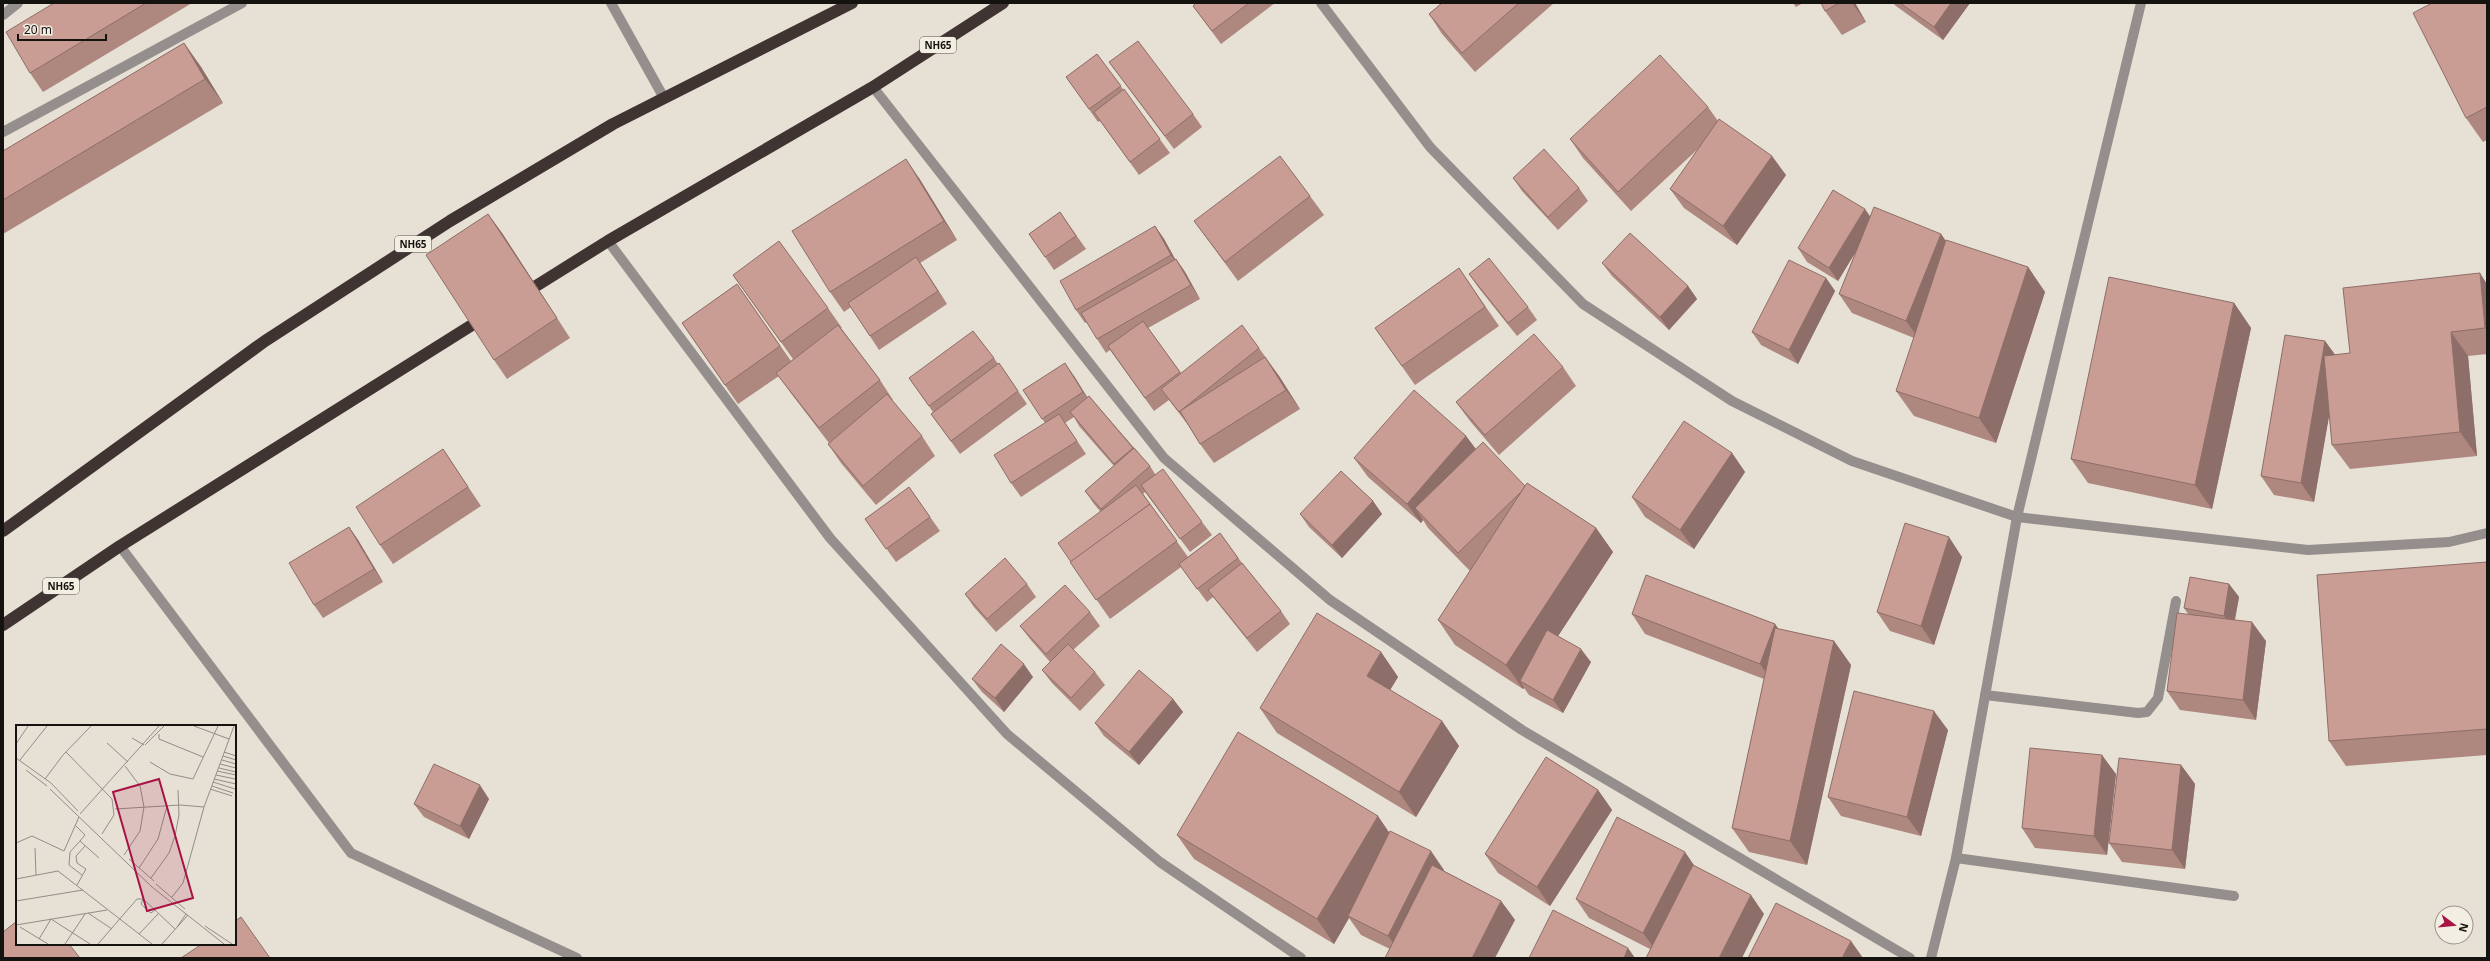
<svg xmlns="http://www.w3.org/2000/svg" width="2490" height="961" viewBox="0 0 2490 961" font-family="'Noto Sans',sans-serif">
	<style>
		.lines { fill: none; stroke-linecap: round; stroke-linejoin: round }
		.lane { stroke: #948e8d; stroke-width: 10 }
		.street { stroke: #948e8d; stroke-width: 10 }
		.highway { stroke: #3f3432; stroke-width: 12 }
		.wall { fill: #ae877f }
		.shaded-wall { fill: #8d6e68 }
		.building { fill: #ca9d94; stroke: #8d6e68 }
		.labels { text-anchor: middle; dominant-baseline: central; stroke-width: 4; stroke-linejoin: round; paint-order: stroke }
		.shield { fill: #f3eee2; stroke: #58554e; stroke-width: 1 }
		.shield-label { font-size: 10px; font-weight: bold; fill: #15130f }
		.inset-road { fill: none; stroke: #928e86; stroke-width: 1 }
		.view { fill: #a81245; fill-opacity: 0.15; stroke: #a81245; stroke-width: 2 }
		.inset-edge { fill: none; stroke: #15130f; stroke-width: 2 }
	</style>
	<rect width="100%" height="100%" fill="#e6e0d5"/>
	<g class="lines">
		<g class="lane">
			<path d="M 611,3 L 664,98"/>
			<path d="M 1985,695 L 2138,713 L 2147,712 L 2158,698 L 2176,601"/>
			<path d="M 1956,858 L 2234,896"/>
		</g>
		<g class="street">
			<path d="M 1321,3 L 1430,147 L 1583,304 L 1732,401 L 1852,461 L 2017,517 L 2308,550 L 2449,542 L 2487,533"/>
			<path d="M 3,15 L 18,3"/>
			<path d="M 873,87 L 1164,458 L 1330,600 L 1522,730 L 1910,958"/>
			<path d="M 3,132 L 242,3"/>
			<path d="M 608,241 L 830,538 L 1007,734 L 1160,862 L 1301,958"/>
			<path d="M 120,546 L 351,853 L 577,958"/>
			<path d="M 1931,958 L 1956,858 L 2017,517 L 2141,3"/>
		</g>
		<g class="highway">
			<path d="M 536,286 L 608,241 L 873,87 L 1003,3"/>
			<path d="M 3,531 L 265,341 L 450,221 L 613,124 L 852,3"/>
			<path d="M 3,625 L 120,546 L 472,325"/>
		</g>
	</g>
	<g class="wall">
		<path d="M 54,3 L 192,3 L 43,92 L 30,73 Z"/>
		<path d="M 1196,3 L 1275,3 L 1221,44 L 1193,6 Z"/>
		<path d="M 1442,3 L 1554,3 L 1475,72 L 1442,34 L 1429,14 Z"/>
		<path d="M 1793,3 L 1803,3 L 1796,7 Z"/>
		<path d="M 1821,3 L 1855,3 L 1866,22 L 1842,35 L 1825,11 Z"/>
		<path d="M 1893,3 L 1970,3 L 1943,40 L 1896,6 Z"/>
		<path d="M 2487,3 L 2487,140 L 2483,142 L 2466,118 Z"/>
		<path d="M 184,43 L 201,67 L 223,103 L 3,234 L 3,151 Z"/>
		<path d="M 1097,54 L 1170,153 L 1139,175 L 1100,121 L 1098,122 L 1066,77 Z"/>
		<path d="M 1109,62 L 1193,114 L 1202,127 L 1174,149 Z"/>
		<path d="M 1708,107 L 1718,121 L 1786,175 L 1737,245 L 1684,208 L 1670,189 L 1699,148 L 1631,211 L 1583,158 L 1570,139 Z"/>
		<path d="M 919,178 L 957,240 L 920,263 L 947,304 L 879,350 L 851,307 L 844,312 L 830,292 Z"/>
		<path d="M 1513,178 L 1579,188 L 1588,201 L 1558,230 L 1522,191 Z"/>
		<path d="M 1310,196 L 1324,215 L 1238,281 L 1208,240 L 1194,221 Z"/>
		<path d="M 1060,212 L 1086,249 L 1054,270 L 1029,234 Z"/>
		<path d="M 488,214 L 502,233 L 570,338 L 507,379 L 494,360 Z"/>
		<path d="M 1870,217 L 1941,234 L 1946,241 L 2028,267 L 2045,292 L 1996,443 L 1914,416 L 1896,391 L 1914,338 L 1852,313 L 1839,294 L 1856,251 L 1838,281 L 1807,262 L 1798,248 Z"/>
		<path d="M 1155,226 L 1164,239 L 1175,259 L 1176,259 L 1185,272 L 1200,299 L 1148,328 L 1181,373 L 1259,348 L 1279,376 L 1300,409 L 1214,463 L 1200,444 L 1188,425 L 1169,400 L 1154,411 L 1110,350 L 1106,353 L 1097,339 L 1087,322 L 1085,323 L 1076,310 Z"/>
		<path d="M 1602,263 L 1688,286 L 1697,299 L 1669,330 L 1612,276 Z"/>
		<path d="M 1459,268 L 1499,326 L 1415,385 L 1375,328 Z"/>
		<path d="M 1469,274 L 1528,307 L 1537,320 L 1517,336 L 1478,287 Z"/>
		<path d="M 733,275 L 828,308 L 842,328 L 841,328 L 880,380 L 893,400 L 892,401 L 922,436 L 935,456 L 876,505 L 841,463 L 828,444 L 829,443 L 790,392 L 779,376 L 738,404 L 682,323 L 737,284 L 791,361 L 793,359 Z"/>
		<path d="M 1826,278 L 1835,291 L 1798,364 L 1761,345 L 1752,332 Z"/>
		<path d="M 2487,284 L 2487,354 L 2468,356 L 2477,456 L 2350,469 L 2332,445 L 2329,414 L 2314,502 L 2274,495 L 2261,476 L 2325,341 L 2335,355 L 2350,353 Z"/>
		<path d="M 2234,303 L 2251,328 L 2212,509 L 2088,483 L 2071,459 Z"/>
		<path d="M 994,358 L 998,364 L 999,363 L 1027,404 L 960,454 L 931,414 L 933,412 L 909,378 Z"/>
		<path d="M 1563,367 L 1576,386 L 1499,455 L 1470,421 L 1456,402 Z"/>
		<path d="M 1074,376 L 1087,397 L 1089,396 L 1150,466 L 1155,474 L 1202,522 L 1212,535 L 1190,552 L 1145,492 L 1143,494 L 1150,504 L 1188,557 L 1220,533 L 1242,563 L 1281,611 L 1290,624 L 1257,652 L 1213,597 L 1207,602 L 1181,567 L 1110,619 L 1070,562 L 1100,511 L 1094,504 L 1085,491 L 1114,466 L 1079,426 L 1074,417 L 1065,423 L 1086,454 L 1021,497 L 1011,483 L 1045,423 L 1023,390 Z"/>
		<path d="M 1466,436 L 1476,449 L 1525,486 L 1596,528 L 1613,552 L 1558,636 L 1591,662 L 1563,713 L 1529,695 L 1524,688 L 1523,689 L 1455,645 L 1438,620 L 1470,571 L 1428,528 L 1423,520 L 1421,523 L 1368,477 L 1354,458 Z"/>
		<path d="M 443,449 L 481,506 L 393,564 L 380,545 Z"/>
		<path d="M 1732,453 L 1745,472 L 1694,549 L 1645,517 L 1632,497 Z"/>
		<path d="M 909,487 L 940,531 L 896,562 L 865,519 Z"/>
		<path d="M 1373,501 L 1382,514 L 1342,558 L 1309,527 L 1300,514 Z"/>
		<path d="M 349,527 L 358,540 L 383,582 L 323,618 L 314,605 Z"/>
		<path d="M 1962,557 L 1934,645 L 1890,631 L 1877,612 Z"/>
		<path d="M 2487,562 L 2487,755 L 2346,766 L 2329,741 Z"/>
		<path d="M 1027,584 L 1036,597 L 996,632 L 974,607 L 965,594 Z"/>
		<path d="M 2229,584 L 2239,597 L 2235,620 L 2266,641 L 2256,720 L 2180,710 L 2167,691 L 2188,614 L 2184,608 Z"/>
		<path d="M 1090,612 L 1100,626 L 1073,650 L 1095,672 L 1105,685 L 1080,711 L 1052,683 L 1042,670 L 1050,662 L 1030,639 L 1020,626 Z"/>
		<path d="M 1632,614 L 1775,624 L 1778,629 L 1834,641 L 1851,665 L 1807,865 L 1749,852 L 1732,828 L 1764,679 L 1645,634 Z"/>
		<path d="M 1381,652 L 1398,677 L 1390,690 L 1442,721 L 1459,746 L 1416,817 L 1277,733 L 1260,708 Z"/>
		<path d="M 1033,677 L 1004,712 L 982,692 L 972,679 Z"/>
		<path d="M 1173,699 L 1183,712 L 1139,765 L 1104,736 L 1095,723 Z"/>
		<path d="M 1948,730 L 1921,836 L 1841,816 L 1828,797 Z"/>
		<path d="M 2181,765 L 2195,784 L 2185,869 L 2122,862 L 2109,843 Z"/>
		<path d="M 2116,774 L 2107,855 L 2035,848 L 2022,828 Z"/>
		<path d="M 1598,790 L 1612,810 L 1550,906 L 1498,873 L 1485,854 Z"/>
		<path d="M 489,799 L 469,839 L 424,817 L 414,804 Z"/>
		<path d="M 1390,833 L 1444,870 L 1444,871 L 1501,901 L 1515,920 L 1390,949 L 1361,935 L 1349,918 L 1334,944 L 1194,859 L 1177,835 Z"/>
		<path d="M 1694,866 L 1764,914 L 1650,949 L 1589,918 L 1576,899 Z"/>
	</g>
	<g class="shaded-wall">
		<path d="M 1852,3 L 1855,3 L 1866,22 Z"/>
		<path d="M 1951,3 L 1970,3 L 1943,40 L 1934,27 Z"/>
		<path d="M 184,43 L 201,67 L 223,103 L 205,79 Z"/>
		<path d="M 1772,156 L 1786,175 L 1737,245 L 1723,226 Z"/>
		<path d="M 906,159 L 919,178 L 957,240 L 944,221 Z"/>
		<path d="M 1865,209 L 1874,222 L 1838,281 L 1829,268 Z"/>
		<path d="M 488,214 L 502,233 L 570,338 L 557,318 Z"/>
		<path d="M 1155,226 L 1164,239 L 1180,268 L 1171,255 Z"/>
		<path d="M 1941,234 L 1954,254 L 1920,340 L 1906,321 Z"/>
		<path d="M 916,257 L 925,270 L 947,304 L 938,291 Z"/>
		<path d="M 1176,259 L 1185,272 L 1200,299 L 1191,285 Z"/>
		<path d="M 2028,267 L 2045,292 L 1996,443 L 1979,418 Z"/>
		<path d="M 2480,273 L 2487,284 L 2487,331 L 2485,328 Z"/>
		<path d="M 1826,278 L 1835,291 L 1798,364 L 1789,350 Z"/>
		<path d="M 1688,286 L 1697,299 L 1669,330 L 1660,317 Z"/>
		<path d="M 2234,303 L 2251,328 L 2212,509 L 2195,485 Z"/>
		<path d="M 2451,332 L 2468,356 L 2477,456 L 2460,432 Z"/>
		<path d="M 2325,341 L 2339,360 L 2314,502 L 2301,483 Z"/>
		<path d="M 1265,357 L 1279,376 L 1300,409 L 1286,390 Z"/>
		<path d="M 1065,363 L 1074,376 L 1092,405 L 1083,392 Z"/>
		<path d="M 1466,436 L 1480,455 L 1415,508 L 1423,520 L 1421,523 L 1407,504 Z"/>
		<path d="M 1732,453 L 1745,472 L 1694,549 L 1680,530 Z"/>
		<path d="M 1373,501 L 1382,514 L 1342,558 L 1332,545 Z"/>
		<path d="M 349,527 L 358,540 L 383,582 L 374,569 Z"/>
		<path d="M 1596,528 L 1613,552 L 1526,685 L 1520,681 L 1524,688 L 1523,689 L 1506,665 Z"/>
		<path d="M 1949,537 L 1962,557 L 1934,645 L 1921,626 Z"/>
		<path d="M 2229,584 L 2239,597 L 2233,629 L 2224,616 Z"/>
		<path d="M 2252,622 L 2266,641 L 2256,720 L 2243,700 Z"/>
		<path d="M 1775,624 L 1788,643 L 1773,683 L 1760,664 Z"/>
		<path d="M 1834,641 L 1851,665 L 1807,865 L 1790,841 Z"/>
		<path d="M 1581,649 L 1591,662 L 1563,713 L 1553,700 Z"/>
		<path d="M 1381,652 L 1398,677 L 1384,700 L 1367,676 Z"/>
		<path d="M 1024,664 L 1033,677 L 1004,712 L 995,698 Z"/>
		<path d="M 1173,699 L 1183,712 L 1139,765 L 1129,752 Z"/>
		<path d="M 1934,711 L 1948,730 L 1921,836 L 1907,817 Z"/>
		<path d="M 1442,721 L 1459,746 L 1416,817 L 1399,792 Z"/>
		<path d="M 2102,755 L 2116,774 L 2107,855 L 2094,836 Z"/>
		<path d="M 2181,765 L 2195,784 L 2185,869 L 2172,850 Z"/>
		<path d="M 480,785 L 489,799 L 469,839 L 460,826 Z"/>
		<path d="M 1598,790 L 1612,810 L 1550,906 L 1537,887 Z"/>
		<path d="M 1378,816 L 1395,841 L 1348,916 L 1349,918 L 1334,944 L 1317,919 Z"/>
		<path d="M 1431,851 L 1444,870 L 1402,955 L 1388,936 Z"/>
		<path d="M 1685,852 L 1698,871 L 1657,952 L 1643,933 Z"/>
		<path d="M 1751,895 L 1764,914 L 1742,958 L 1719,958 Z"/>
		<path d="M 1501,901 L 1515,920 L 1495,958 L 1472,958 Z"/>
		<path d="M 1851,941 L 1863,958 L 1842,958 Z"/>
		<path d="M 1628,948 L 1635,958 L 1624,958 Z"/>
	</g>
	<g class="building">
		<path d="M 54,3 L 146,3 L 30,73 L 6,32 Z"/>
		<path d="M 1196,3 L 1249,3 L 1212,31 L 1193,6 Z"/>
		<path d="M 1442,3 L 1519,3 L 1462,53 L 1429,14 Z"/>
		<path d="M 1821,3 L 1839,3 L 1825,11 Z"/>
		<path d="M 1900,3 L 1951,3 L 1934,27 Z"/>
		<path d="M 2432,3 L 2487,3 L 2487,107 L 2466,118 L 2413,13 Z"/>
		<path d="M 1138,41 L 1193,114 L 1165,136 L 1109,62 Z"/>
		<path d="M 184,43 L 205,79 L 3,200 L 3,151 Z"/>
		<path d="M 1097,54 L 1121,86 L 1089,109 L 1066,77 Z"/>
		<path d="M 1660,55 L 1708,107 L 1618,192 L 1570,139 Z"/>
		<path d="M 1124,89 L 1160,139 L 1130,162 L 1094,112 Z"/>
		<path d="M 1719,119 L 1772,156 L 1723,226 L 1670,189 Z"/>
		<path d="M 1544,149 L 1579,188 L 1548,217 L 1513,178 Z"/>
		<path d="M 1280,156 L 1310,196 L 1225,262 L 1194,221 Z"/>
		<path d="M 906,159 L 944,221 L 830,292 L 792,231 Z"/>
		<path d="M 1833,190 L 1865,209 L 1829,268 L 1798,248 Z"/>
		<path d="M 1874,207 L 1941,234 L 1906,321 L 1839,294 Z"/>
		<path d="M 1060,212 L 1076,236 L 1045,257 L 1029,234 Z"/>
		<path d="M 488,214 L 557,318 L 494,360 L 426,255 Z"/>
		<path d="M 1155,226 L 1171,255 L 1076,310 L 1060,281 Z"/>
		<path d="M 1630,233 L 1688,286 L 1660,317 L 1602,263 Z"/>
		<path d="M 1946,240 L 2028,267 L 1979,418 L 1896,391 Z"/>
		<path d="M 779,241 L 828,308 L 781,342 L 733,275 Z"/>
		<path d="M 916,257 L 938,291 L 870,336 L 848,303 Z"/>
		<path d="M 1489,258 L 1528,307 L 1508,323 L 1469,274 Z"/>
		<path d="M 1176,259 L 1191,285 L 1097,339 L 1081,313 Z"/>
		<path d="M 1789,260 L 1826,278 L 1789,350 L 1752,332 Z"/>
		<path d="M 1459,268 L 1485,307 L 1402,366 L 1375,328 Z"/>
		<path d="M 2480,273 L 2485,328 L 2451,332 L 2460,432 L 2332,445 L 2324,356 L 2350,353 L 2343,288 Z"/>
		<path d="M 2109,277 L 2234,303 L 2195,485 L 2071,459 Z"/>
		<path d="M 737,284 L 780,346 L 725,385 L 682,323 Z"/>
		<path d="M 1143,321 L 1180,372 L 1145,398 L 1108,346 Z"/>
		<path d="M 838,325 L 880,380 L 819,428 L 776,373 Z"/>
		<path d="M 1242,325 L 1259,348 L 1179,412 L 1161,389 Z"/>
		<path d="M 973,331 L 994,358 L 929,406 L 909,378 Z"/>
		<path d="M 1534,334 L 1563,367 L 1485,435 L 1456,402 Z"/>
		<path d="M 2285,335 L 2325,341 L 2301,483 L 2261,476 Z"/>
		<path d="M 1265,357 L 1286,390 L 1200,444 L 1180,411 Z"/>
		<path d="M 999,363 L 1018,391 L 951,441 L 931,414 Z"/>
		<path d="M 1065,363 L 1083,392 L 1042,419 L 1023,390 Z"/>
		<path d="M 1414,390 L 1466,436 L 1407,504 L 1354,458 Z"/>
		<path d="M 887,394 L 922,436 L 863,486 L 828,444 Z"/>
		<path d="M 1089,396 L 1133,448 L 1114,464 L 1070,412 Z"/>
		<path d="M 1059,414 L 1077,441 L 1011,483 L 994,455 Z"/>
		<path d="M 1684,421 L 1732,453 L 1680,530 L 1632,497 Z"/>
		<path d="M 1483,442 L 1525,486 L 1522,491 L 1458,553 L 1415,508 Z"/>
		<path d="M 1134,448 L 1150,466 L 1101,509 L 1085,491 Z"/>
		<path d="M 443,449 L 468,487 L 380,545 L 356,507 Z"/>
		<path d="M 1163,469 L 1202,522 L 1180,539 L 1141,485 Z"/>
		<path d="M 1341,471 L 1373,501 L 1332,545 L 1300,514 Z"/>
		<path d="M 1527,483 L 1596,528 L 1506,665 L 1438,620 Z"/>
		<path d="M 1136,485 L 1150,504 L 1071,562 L 1058,543 Z"/>
		<path d="M 909,487 L 930,517 L 886,549 L 865,519 Z"/>
		<path d="M 1150,504 L 1177,541 L 1096,600 L 1070,562 Z"/>
		<path d="M 1905,523 L 1949,537 L 1921,626 L 1877,612 Z"/>
		<path d="M 349,527 L 374,569 L 314,605 L 289,563 Z"/>
		<path d="M 1220,533 L 1238,558 L 1197,589 L 1179,564 Z"/>
		<path d="M 1005,558 L 1027,584 L 987,619 L 965,594 Z"/>
		<path d="M 2487,562 L 2487,729 L 2329,741 L 2317,575 Z"/>
		<path d="M 1242,563 L 1281,611 L 1247,638 L 1208,590 Z"/>
		<path d="M 1646,575 L 1775,624 L 1760,664 L 1632,614 Z"/>
		<path d="M 2190,577 L 2229,584 L 2224,616 L 2184,608 Z"/>
		<path d="M 1065,585 L 1090,612 L 1046,654 L 1020,626 Z"/>
		<path d="M 1317,613 L 1381,652 L 1367,676 L 1442,721 L 1399,792 L 1260,708 Z"/>
		<path d="M 2177,613 L 2252,622 L 2243,700 L 2167,691 Z"/>
		<path d="M 1775,628 L 1834,641 L 1790,841 L 1732,828 Z"/>
		<path d="M 1547,630 L 1581,649 L 1553,700 L 1520,681 Z"/>
		<path d="M 1001,644 L 1024,664 L 995,698 L 972,679 Z"/>
		<path d="M 1068,644 L 1095,672 L 1071,698 L 1042,670 Z"/>
		<path d="M 1139,670 L 1173,699 L 1129,752 L 1095,723 Z"/>
		<path d="M 1854,691 L 1934,711 L 1907,817 L 1828,797 Z"/>
		<path d="M 1238,732 L 1378,816 L 1317,919 L 1177,835 Z"/>
		<path d="M 2030,748 L 2102,755 L 2094,836 L 2022,828 Z"/>
		<path d="M 1546,757 L 1598,790 L 1537,887 L 1485,854 Z"/>
		<path d="M 2119,758 L 2181,765 L 2172,850 L 2109,843 Z"/>
		<path d="M 434,764 L 480,785 L 460,826 L 414,804 Z"/>
		<path d="M 1617,817 L 1685,852 L 1643,933 L 1576,899 Z"/>
		<path d="M 1390,831 L 1431,851 L 1388,936 L 1348,916 Z"/>
		<path d="M 1432,865 L 1501,901 L 1472,958 L 1385,958 Z"/>
		<path d="M 1693,865 L 1751,895 L 1719,958 L 1646,958 Z"/>
		<path d="M 1776,903 L 1851,941 L 1842,958 L 1748,958 Z"/>
		<path d="M 1553,910 L 1628,948 L 1624,958 L 1529,958 Z"/>
		<path d="M 241,917 L 270,958 L 181,958 L 202,944 L 235,944 L 235,921 Z"/>
		<path d="M 17,921 L 17,944 L 69,944 L 80,958 L 3,958 L 3,932 Z"/>
	</g>
	<g class="labels">
		<g class="shield">
			<rect x="920" y="37" width="36" height="16" rx="3"/>
			<rect x="395" y="236" width="36" height="16" rx="3"/>
			<rect x="43" y="578" width="36" height="16" rx="3"/>
		</g>
		<g class="shield-label">
			<text x="938" y="45">NH65</text>
			<text x="413" y="244">NH65</text>
			<text x="61" y="586">NH65</text>
		</g>
	</g>
	<g transform="translate(16 725)">
		<rect width="220" height="220" fill="#e6e0d5"/>
		<path class="inset-road" d="M 178,1 L 213,14M 143,9 L 143,14 L 187,32M 116,13 L 128,20M 91,18 L 112,37M 0,19 L 12,1M 129,20 L 148,1M 50,27 L 96,74 L 98,90 L 86,109M 208,27 L 220,31M 207,31 L 220,35M 0,33 L 35,58 L 62,86M 4,35 L 31,1M 206,35 L 220,39M 134,37 L 154,49 L 177,54 L 202,1M 204,39 L 220,43M 203,43 L 220,47M 10,45 L 31,61M 201,46 L 220,50M 200,50 L 219,54M 29,54 L 47,30 L 75,1M 198,54 L 220,59M 197,57 L 219,64M 196,61 L 217,68M 34,64 L 136,162 L 208,219M 194,64 L 216,71M 99,84 L 164,80 L 188,82M 64,89 L 143,1M 59,100 L 69,110 L 64,116 L 83,133M 64,116 L 54,127 L 53,140 L 66,150M 0,123 L 0,118 L 16,111 L 48,126 L 63,92M 19,123 L 20,150M 108,130 L 124,106 L 128,82 L 124,61 L 109,41M 113,134 L 138,156M 123,143 L 142,114 L 151,81M 135,153 L 153,128 L 159,111 L 163,90 L 162,65M 0,154 L 42,146 L 136,219M 140,159 L 169,184M 61,160 L 70,144 L 61,138 L 60,131 L 69,121M 156,172 L 167,158 L 188,82 L 218,1M 127,174 L 139,185M 0,176 L 67,165M 72,188 L 96,204M 0,200 L 91,185M 189,201 L 216,219M 4,202 L 32,219M 161,202 L 170,189M 123,209 L 142,189M 23,214 L 35,194 L 74,219M 49,219 L 69,189M 82,219 L 121,174 L 127,174 L 125,179 L 131,185 L 135,188 L 139,185 L 159,204M 146,219 L 172,190"/>
		<path class="view" d="M 143,54 L 177,173 L 131,186 L 97,67 Z"/>
		<rect width="220" height="220" class="inset-edge"/>
	</g>
	<rect width="2490" height="961" fill="none" stroke="#15130f" stroke-width="8"/>
	<g transform="translate(2454 925) rotate(106)"><circle r="19" fill="#f3eee2" stroke="#9a968e"/>
	<path d="M0-3L7 15L0 10L-7 15Z" fill="#a81245"/>
	<text y="-6" font-size="11" font-weight="bold" text-anchor="middle" fill="#15130f">N</text>
	</g>
	<path d="M18 34v6h88v-6" fill="none" stroke="#15130f" stroke-width="2"/>
	<text x="24" y="34" font-size="12" fill="#15130f" stroke="#f3eee2" stroke-width="3" paint-order="stroke">20 m</text>
</svg>
